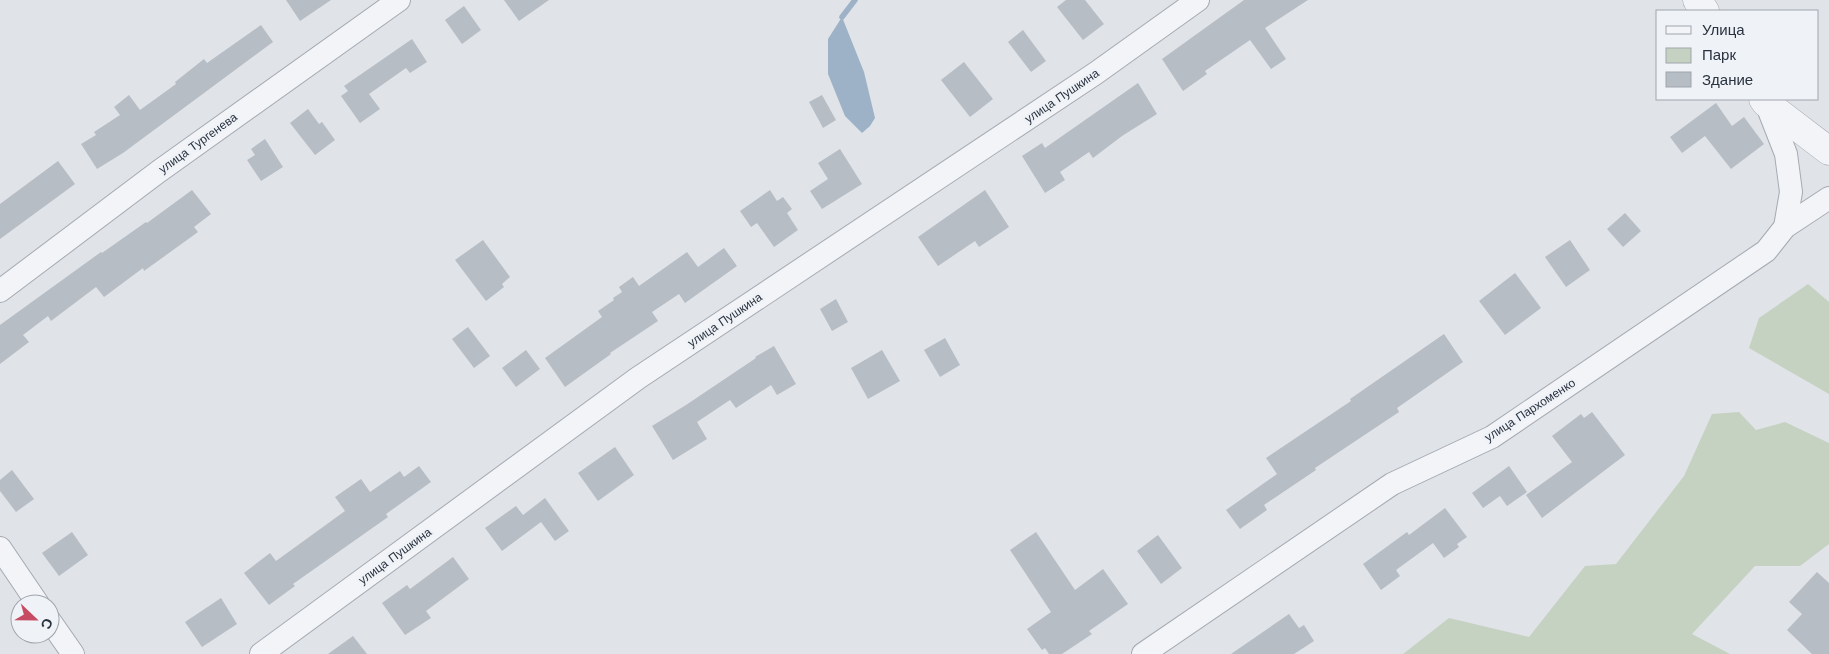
<svg xmlns="http://www.w3.org/2000/svg" width="1829" height="654" viewBox="0 0 1829 654" font-family="'Work Sans',sans-serif">
	<style>
		.green { fill: #c6d2c1 }
		.water { fill: #9db2c6 }
		.lines { fill: none; stroke-linecap: round; stroke-linejoin: round }
		.stream { stroke: #9db2c6; stroke-width: 5.5 }
		.building { fill: #b7bdc5 }
		.minor-casing { stroke: #a5aab2; stroke-width: 24 }
		.tertiary-casing { stroke: #a5aab2; stroke-width: 29 }
		.minor { stroke: #f2f4f7; stroke-width: 22 }
		.tertiary { stroke: #f2f4f7; stroke-width: 28 }
		.labels { text-anchor: middle; dominant-baseline: central; stroke-width: 5; stroke-linejoin: round; paint-order: stroke }
		.street-label { font-size: 12px; fill: #29323f; stroke: #eff2f6 }
	</style>
	<rect width="100%" height="100%" fill="#e0e3e8"/>
	<g class="green">
		<path d="M 1808,284 L 1829,302 L 1829,394 L 1749,348 L 1759,318 Z"/>
		<path d="M 1739,412 L 1756,430 L 1785,422 L 1829,443 L 1829,544 L 1800,566 L 1755,566 L 1692,634 L 1730,654 L 1403,654 L 1449,618 L 1529,637 L 1585,566 L 1616,564 L 1684,476 L 1712,414 Z"/>
	</g>
	<path class="water" d="M 842,17 L 864,72 L 875,118 L 870,126 L 862,133 L 845,116 L 828,74 L 828,39 Z"/>
	<g class="lines">
		<path class="stream" d="M 842,17 L 855,0"/>
	</g>
	<g class="building">
		<path d="M 286,0 L 331,0 L 300,21 Z"/>
		<path d="M 504,0 L 549,0 L 519,21 Z"/>
		<path d="M 1066,0 L 1085,0 L 1104,24 L 1083,40 L 1057,7 Z"/>
		<path d="M 1244,0 L 1308,0 L 1265,28 L 1286,59 L 1271,69 L 1250,40 L 1205,71 L 1207,74 L 1183,91 L 1162,59 Z"/>
		<path d="M 464,6 L 481,30 L 462,44 L 445,20 Z"/>
		<path d="M 261,25 L 273,42 L 123,153 L 97,169 L 81,144 L 96,135 L 94,132 L 120,115 L 114,107 L 129,95 L 140,110 L 176,84 L 175,82 L 204,59 L 207,63 Z"/>
		<path d="M 1023,30 L 1046,61 L 1031,72 L 1008,42 Z"/>
		<path d="M 412,39 L 427,62 L 410,73 L 406,68 L 369,94 L 380,109 L 360,123 L 341,96 L 348,91 L 344,86 Z"/>
		<path d="M 964,62 L 993,99 L 970,117 L 941,80 Z"/>
		<path d="M 1138,83 L 1157,114 L 1122,136 L 1093,158 L 1089,152 L 1060,172 L 1065,180 L 1045,193 L 1022,156 L 1042,143 L 1045,148 Z"/>
		<path d="M 822,95 L 836,120 L 823,128 L 809,102 Z"/>
		<path d="M 1716,103 L 1732,126 L 1744,117 L 1764,144 L 1731,169 L 1705,136 L 1682,153 L 1670,137 Z"/>
		<path d="M 308,109 L 319,124 L 322,122 L 335,140 L 315,155 L 290,123 Z"/>
		<path d="M 265,139 L 283,167 L 261,181 L 247,160 L 255,155 L 251,149 Z"/>
		<path d="M 840,149 L 862,184 L 822,209 L 810,191 L 828,179 L 818,163 Z"/>
		<path d="M 58,161 L 75,184 L 0,239 L 0,204 Z"/>
		<path d="M 192,190 L 211,214 L 194,227 L 198,232 L 144,271 L 143,268 L 104,297 L 96,287 L 51,321 L 48,316 L 23,335 L 29,342 L 0,364 L 0,325 L 101,252 L 102,253 L 146,222 L 147,223 Z"/>
		<path d="M 770,190 L 777,201 L 783,197 L 792,209 L 787,213 L 798,230 L 774,247 L 757,223 L 751,227 L 740,211 Z"/>
		<path d="M 985,190 L 1009,227 L 979,247 L 975,241 L 938,266 L 918,237 Z"/>
		<path d="M 1625,213 L 1641,231 L 1623,247 L 1607,229 Z"/>
		<path d="M 483,240 L 510,277 L 502,284 L 504,287 L 486,301 L 455,260 Z"/>
		<path d="M 1570,240 L 1590,270 L 1566,287 L 1545,257 Z"/>
		<path d="M 724,248 L 737,266 L 685,303 L 679,294 L 652,312 L 658,321 L 610,353 L 611,354 L 565,387 L 545,358 L 602,317 L 598,311 L 614,300 L 613,298 L 622,292 L 619,287 L 633,277 L 639,286 L 687,252 L 698,267 Z"/>
		<path d="M 1515,273 L 1541,308 L 1505,335 L 1479,301 Z"/>
		<path d="M 836,299 L 848,322 L 832,331 L 820,309 Z"/>
		<path d="M 468,327 L 490,356 L 474,368 L 452,339 Z"/>
		<path d="M 1444,334 L 1463,362 L 1397,408 L 1399,412 L 1315,468 L 1316,470 L 1264,505 L 1267,510 L 1240,529 L 1226,510 L 1277,474 L 1266,458 L 1351,401 L 1350,399 Z"/>
		<path d="M 945,338 L 960,365 L 940,377 L 924,350 Z"/>
		<path d="M 774,346 L 796,384 L 777,395 L 771,385 L 736,408 L 730,400 L 697,422 L 707,439 L 673,460 L 652,426 L 686,405 L 756,358 L 755,357 Z"/>
		<path d="M 526,350 L 540,369 L 516,387 L 502,368 Z"/>
		<path d="M 882,350 L 900,381 L 868,399 L 851,368 Z"/>
		<path d="M 1592,412 L 1625,455 L 1542,518 L 1526,495 L 1572,462 L 1552,436 L 1581,414 L 1584,418 Z"/>
		<path d="M 615,447 L 634,475 L 598,501 L 578,473 Z"/>
		<path d="M 419,466 L 431,482 L 386,514 L 388,517 L 293,584 L 295,586 L 269,605 L 244,573 L 270,553 L 276,561 L 345,511 L 335,497 L 361,479 L 370,492 L 400,471 L 404,477 Z"/>
		<path d="M 1509,466 L 1527,492 L 1507,506 L 1500,496 L 1483,508 L 1472,493 Z"/>
		<path d="M 12,470 L 34,499 L 16,512 L 0,491 L 0,480 Z"/>
		<path d="M 545,498 L 569,531 L 555,541 L 541,522 L 502,551 L 485,528 L 516,506 L 523,515 Z"/>
		<path d="M 1445,508 L 1467,537 L 1457,544 L 1459,547 L 1444,558 L 1433,543 L 1396,570 L 1400,576 L 1381,590 L 1363,564 L 1407,532 L 1409,535 Z"/>
		<path d="M 72,532 L 88,555 L 59,576 L 42,553 Z"/>
		<path d="M 1036,532 L 1075,590 L 1103,569 L 1128,604 L 1089,631 L 1092,634 L 1062,654 L 1049,654 L 1045,648 L 1042,650 L 1027,629 L 1051,612 L 1010,550 Z"/>
		<path d="M 1158,535 L 1182,568 L 1161,584 L 1137,551 Z"/>
		<path d="M 453,557 L 469,579 L 426,611 L 431,618 L 405,635 L 382,603 L 407,585 L 410,589 Z"/>
		<path d="M 1817,572 L 1829,583 L 1829,654 L 1812,654 L 1787,630 L 1802,614 L 1789,602 Z"/>
		<path d="M 221,598 L 237,624 L 202,647 L 185,622 Z"/>
		<path d="M 1289,614 L 1299,628 L 1304,625 L 1314,641 L 1294,654 L 1231,654 Z"/>
		<path d="M 353,636 L 367,654 L 328,654 Z"/>
	</g>
	<g class="lines">
		<g class="minor-casing">
			<g id="minor">
				<path d="M 1766,103 L 1786,154 L 1791,192 L 1785,227"/>
				<path d="M 0,291 L 158,172 L 399,0"/>
				<path d="M 0,548 L 38,604"/>
				<path d="M 50,621 L 73,654"/>
				<path d="M 261,654 L 638,378 L 1096,73 L 1198,0"/>
				<path d="M 1143,654 L 1392,484 L 1492,437 L 1766,251 L 1785,227 L 1829,198"/>
			</g>
		</g>
		<g class="tertiary-casing">
			<g id="tertiary">
				<path d="M 1697,0 L 1705,11"/>
				<path d="M 1763,99 L 1766,103 L 1829,151"/>
			</g>
		</g>
		<use href="#minor" class="minor"/>
		<use href="#tertiary" class="tertiary"/>
	</g>
	<g class="labels">
		<g class="street-label">
			<text transform="translate(1062 96) rotate(-34)">улица Пушкина</text>
			<text transform="translate(198 143) rotate(-36)">улица Тургенева</text>
			<text transform="translate(725 320) rotate(-34)">улица Пушкина</text>
			<text transform="translate(1530 410) rotate(-33)">улица Пархоменко</text>
			<text transform="translate(395 556) rotate(-36)">улица Пушкина</text>
		</g>
	</g>
	<rect x="1656" y="10" width="162" height="90" fill="#eff2f6" stroke="#a0a5ad"/>
	<rect x="1666" y="26" width="25" height="8" fill="#f2f4f7" stroke="#a0a5ad"/>
	<text x="1702" y="35" font-size="15" fill="#29323f">Улица</text>
	<rect x="1666" y="48" width="25" height="15" fill="#c6d2c1" stroke="#a0a5ad"/>
	<text x="1702" y="60" font-size="15" fill="#29323f">Парк</text>
	<rect x="1666" y="72" width="25" height="15" fill="#b7bdc5" stroke="#a0a5ad"/>
	<text x="1702" y="85" font-size="15" fill="#29323f">Здание</text>
	<g transform="translate(35 619) rotate(112)"><circle r="24" fill="#eff2f6" stroke="#a0a5ad"/>
	<path d="M0-4L9 19L0 12L-9 19Z" fill="#c74b62"/>
	<text y="-8" font-size="14" font-weight="bold" text-anchor="middle" fill="#29323f">С</text>
	</g>
</svg>
